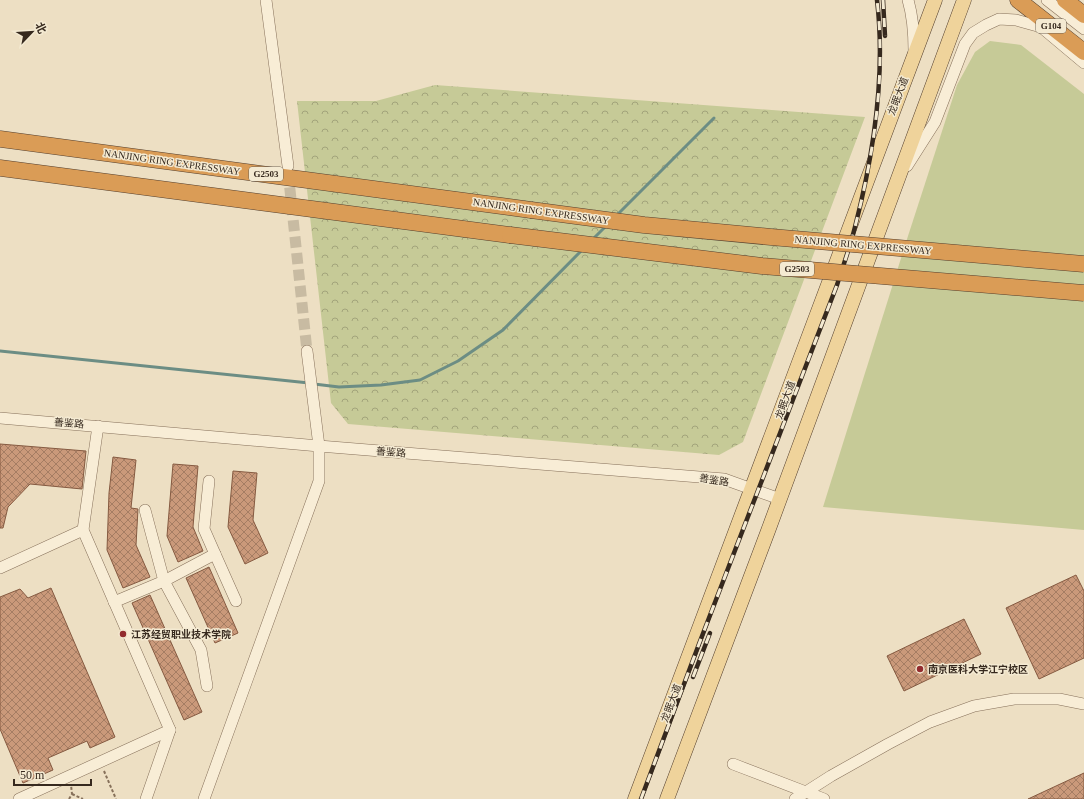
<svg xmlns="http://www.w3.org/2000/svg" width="1084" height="799" viewBox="0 0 1084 799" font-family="'Times New Roman','Noto Sans SC',serif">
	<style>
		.green { fill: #c6ca97 }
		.forest { fill: url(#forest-crowns) }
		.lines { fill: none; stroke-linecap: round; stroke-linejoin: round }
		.stream { stroke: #6c8d84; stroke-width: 3 }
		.building { fill: url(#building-cross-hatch); stroke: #855a41 }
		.minor-tunnel { stroke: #c8bba2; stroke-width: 11; stroke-dasharray: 11 5.5; stroke-linecap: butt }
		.minor-casing { stroke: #86705a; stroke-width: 12 }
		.major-casing { stroke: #543f2e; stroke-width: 15 }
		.highway-casing { stroke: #543f2e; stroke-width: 17 }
		.path { stroke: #86705a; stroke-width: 2; stroke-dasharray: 3 2; stroke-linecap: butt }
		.minor { stroke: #f8edd6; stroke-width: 11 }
		.major { stroke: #efd39b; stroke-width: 14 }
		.highway { stroke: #da9c56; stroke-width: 16 }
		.rail-casing { stroke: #36291e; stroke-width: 4.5 }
		.rail { stroke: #f4ead2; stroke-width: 3; stroke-dasharray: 9; stroke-linecap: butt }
		.highway-bridge-casing { stroke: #543f2e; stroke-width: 17; stroke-linecap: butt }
		.highway-bridge { stroke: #da9c56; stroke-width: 16 }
		.poi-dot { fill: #932c2f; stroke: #f4ead2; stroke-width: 1.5 }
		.labels { text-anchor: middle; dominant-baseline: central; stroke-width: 3; stroke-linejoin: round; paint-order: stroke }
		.shield { fill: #f4ead2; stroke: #6f6354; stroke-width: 1 }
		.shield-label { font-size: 9px; font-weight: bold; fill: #36291e }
		.street-label { font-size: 10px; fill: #36291e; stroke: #f4ead2 }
		.poi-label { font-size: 10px; font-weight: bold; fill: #36291e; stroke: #f4ead2; text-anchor: start }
	</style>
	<defs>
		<pattern id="forest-crowns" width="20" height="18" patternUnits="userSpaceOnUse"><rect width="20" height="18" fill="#c6ca97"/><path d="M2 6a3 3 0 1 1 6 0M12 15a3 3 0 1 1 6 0" fill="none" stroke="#a2a47b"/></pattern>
		<pattern id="building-cross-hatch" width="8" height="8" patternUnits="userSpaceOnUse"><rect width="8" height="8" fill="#ca997a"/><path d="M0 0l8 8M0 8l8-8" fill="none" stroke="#a57d63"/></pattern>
	</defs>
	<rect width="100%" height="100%" fill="#eddfc3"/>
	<path class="green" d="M 990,41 L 1021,45 L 1084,94 L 1084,530 L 823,507 L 908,236 L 957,85 L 975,52 Z"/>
	<path class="forest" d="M 435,85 L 865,117 L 743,442 L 719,455 L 348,424 L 331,403 L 297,101 L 376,101 Z"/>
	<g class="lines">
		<g class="stream">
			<path d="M 616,216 L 714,118"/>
			<path d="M 592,240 L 606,226"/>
			<path d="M 0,351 L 309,383"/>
			<path d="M 314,384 L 339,387 L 381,385 L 420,380 L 458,361 L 503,330 L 582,250"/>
		</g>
	</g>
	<g class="building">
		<path d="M 0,444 L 86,451 L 82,489 L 30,484 L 8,507 L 3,528 L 0,528 Z"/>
		<path d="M 113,457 L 136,460 L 131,508 L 138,509 L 136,545 L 150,577 L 123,588 L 107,550 L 109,493 Z"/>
		<path d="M 173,464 L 198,466 L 193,527 L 203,551 L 178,562 L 167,536 Z"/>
		<path d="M 233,471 L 257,473 L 253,520 L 268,553 L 245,564 L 228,527 Z"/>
		<path d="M 209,567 L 238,633 L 215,643 L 186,578 Z"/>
		<path d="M 1076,575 L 1084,591 L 1084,658 L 1039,679 L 1006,608 Z"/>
		<path d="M 51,588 L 115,737 L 90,748 L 87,741 L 48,758 L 53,770 L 23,783 L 0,729 L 0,597 L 20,589 L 28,598 Z"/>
		<path d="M 150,595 L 202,712 L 184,720 L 132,603 Z"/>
		<path d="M 964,619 L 981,654 L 904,691 L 887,656 Z"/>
		<path d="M 1084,773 L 1084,799 L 1028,799 Z"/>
	</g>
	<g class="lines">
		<path class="minor-tunnel" d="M 288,171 L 307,351"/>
		<g class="minor-casing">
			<g id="minor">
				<path d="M 266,0 L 288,166"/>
				<path d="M 908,0 C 913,17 914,34 914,51"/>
				<path d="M 1047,0 L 1084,29"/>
				<path d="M 907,166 L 935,122 L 965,44 L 973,33 L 986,25 L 999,19 L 1016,20 L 1041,27 L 1084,63"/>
				<path d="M 0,418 L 319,446 L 724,479 L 780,499"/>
				<path d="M 145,510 L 164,581 L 201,650 L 207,686"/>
				<path d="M 215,554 L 236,601"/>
				<path d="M 0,568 L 83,530"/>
				<path d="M 114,602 L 164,581 L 215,554 L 204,529 L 209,481"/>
				<path d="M 733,764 L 824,799"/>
				<path d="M 19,799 L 170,730 L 83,530 L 98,426"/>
				<path d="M 146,799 L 170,730"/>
				<path d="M 204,799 L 319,481 L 319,446 L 307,351"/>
				<path d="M 795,799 L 831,776 L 888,744 L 930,722 L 974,706 L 1014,699 L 1059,699 L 1084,704"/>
			</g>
		</g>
		<g class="major-casing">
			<g id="major">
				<path d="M 635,799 L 935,0"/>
				<path d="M 667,799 L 768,531 L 964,0"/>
			</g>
		</g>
		<g class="highway-casing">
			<g id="highway">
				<path d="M 1018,0 L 1084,52"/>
				<path d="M 1065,0 L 1084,15"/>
				<path d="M 0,139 L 531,210"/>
				<path d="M 0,168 L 510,235"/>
			</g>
		</g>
		<g class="path">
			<path d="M 104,771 L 116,799"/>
			<path d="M 72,794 L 83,799"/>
			<path d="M 69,799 L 72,794 L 71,785"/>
		</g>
		<use href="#minor" class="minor"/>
		<use href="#major" class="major"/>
		<use href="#highway" class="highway"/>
		<g class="rail-casing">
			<g id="rail">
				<path d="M 883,0 L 885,36"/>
				<path d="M 693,677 L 710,633"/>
				<path d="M 641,799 L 699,644 L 837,285 C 843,266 850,247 855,227 C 874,153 886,76 877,0"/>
			</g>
		</g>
		<use href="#rail" class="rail"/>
		<g class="highway-bridge-casing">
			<g id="highway-bridge">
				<path d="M 531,210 L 644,225 L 771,237 L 1084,264"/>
				<path d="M 510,235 L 762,266 L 1084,293"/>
			</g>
		</g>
		<use href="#highway-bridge" class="highway-bridge"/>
	</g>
	<g class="poi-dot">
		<circle cx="123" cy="634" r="4"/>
		<circle cx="920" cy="669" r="4"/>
	</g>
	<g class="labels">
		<g class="shield">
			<rect x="1036" y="19" width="30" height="14" rx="3"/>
			<rect x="249" y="167" width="34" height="14" rx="3"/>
			<rect x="780" y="262" width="34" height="14" rx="3"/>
		</g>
		<g class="shield-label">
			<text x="1051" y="26">G104</text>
			<text x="266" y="174">G2503</text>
			<text x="797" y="269">G2503</text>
		</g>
		<g class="street-label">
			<text transform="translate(898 96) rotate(-69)">龙眠大道</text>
			<text transform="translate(172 162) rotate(8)">NANJING RING EXPRESSWAY</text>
			<text transform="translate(541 211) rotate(8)">NANJING RING EXPRESSWAY</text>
			<text transform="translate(863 245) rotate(5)">NANJING RING EXPRESSWAY</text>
			<text transform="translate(785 400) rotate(-70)">龙眠大道</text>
			<text transform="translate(69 423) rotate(5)">善鉴路</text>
			<text transform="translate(391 452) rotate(5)">善鉴路</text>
			<text transform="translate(714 480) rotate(9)">善鉴路</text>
			<text transform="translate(671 703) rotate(-69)">龙眠大道</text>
		</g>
		<g class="poi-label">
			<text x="131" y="634">江苏经贸职业技术学院</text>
			<text x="928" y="669">南京医科大学江宁校区</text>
		</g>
	</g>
	<g transform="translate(32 32) rotate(65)" stroke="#f4ead2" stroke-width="3" paint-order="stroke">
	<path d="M0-3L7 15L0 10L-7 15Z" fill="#36291e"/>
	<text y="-6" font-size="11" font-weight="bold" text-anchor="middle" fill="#36291e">北</text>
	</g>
	<path d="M14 779v6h77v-6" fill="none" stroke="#36291e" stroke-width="2"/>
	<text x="20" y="779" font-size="12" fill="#36291e" stroke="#f4ead2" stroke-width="3" paint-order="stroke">50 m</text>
</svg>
